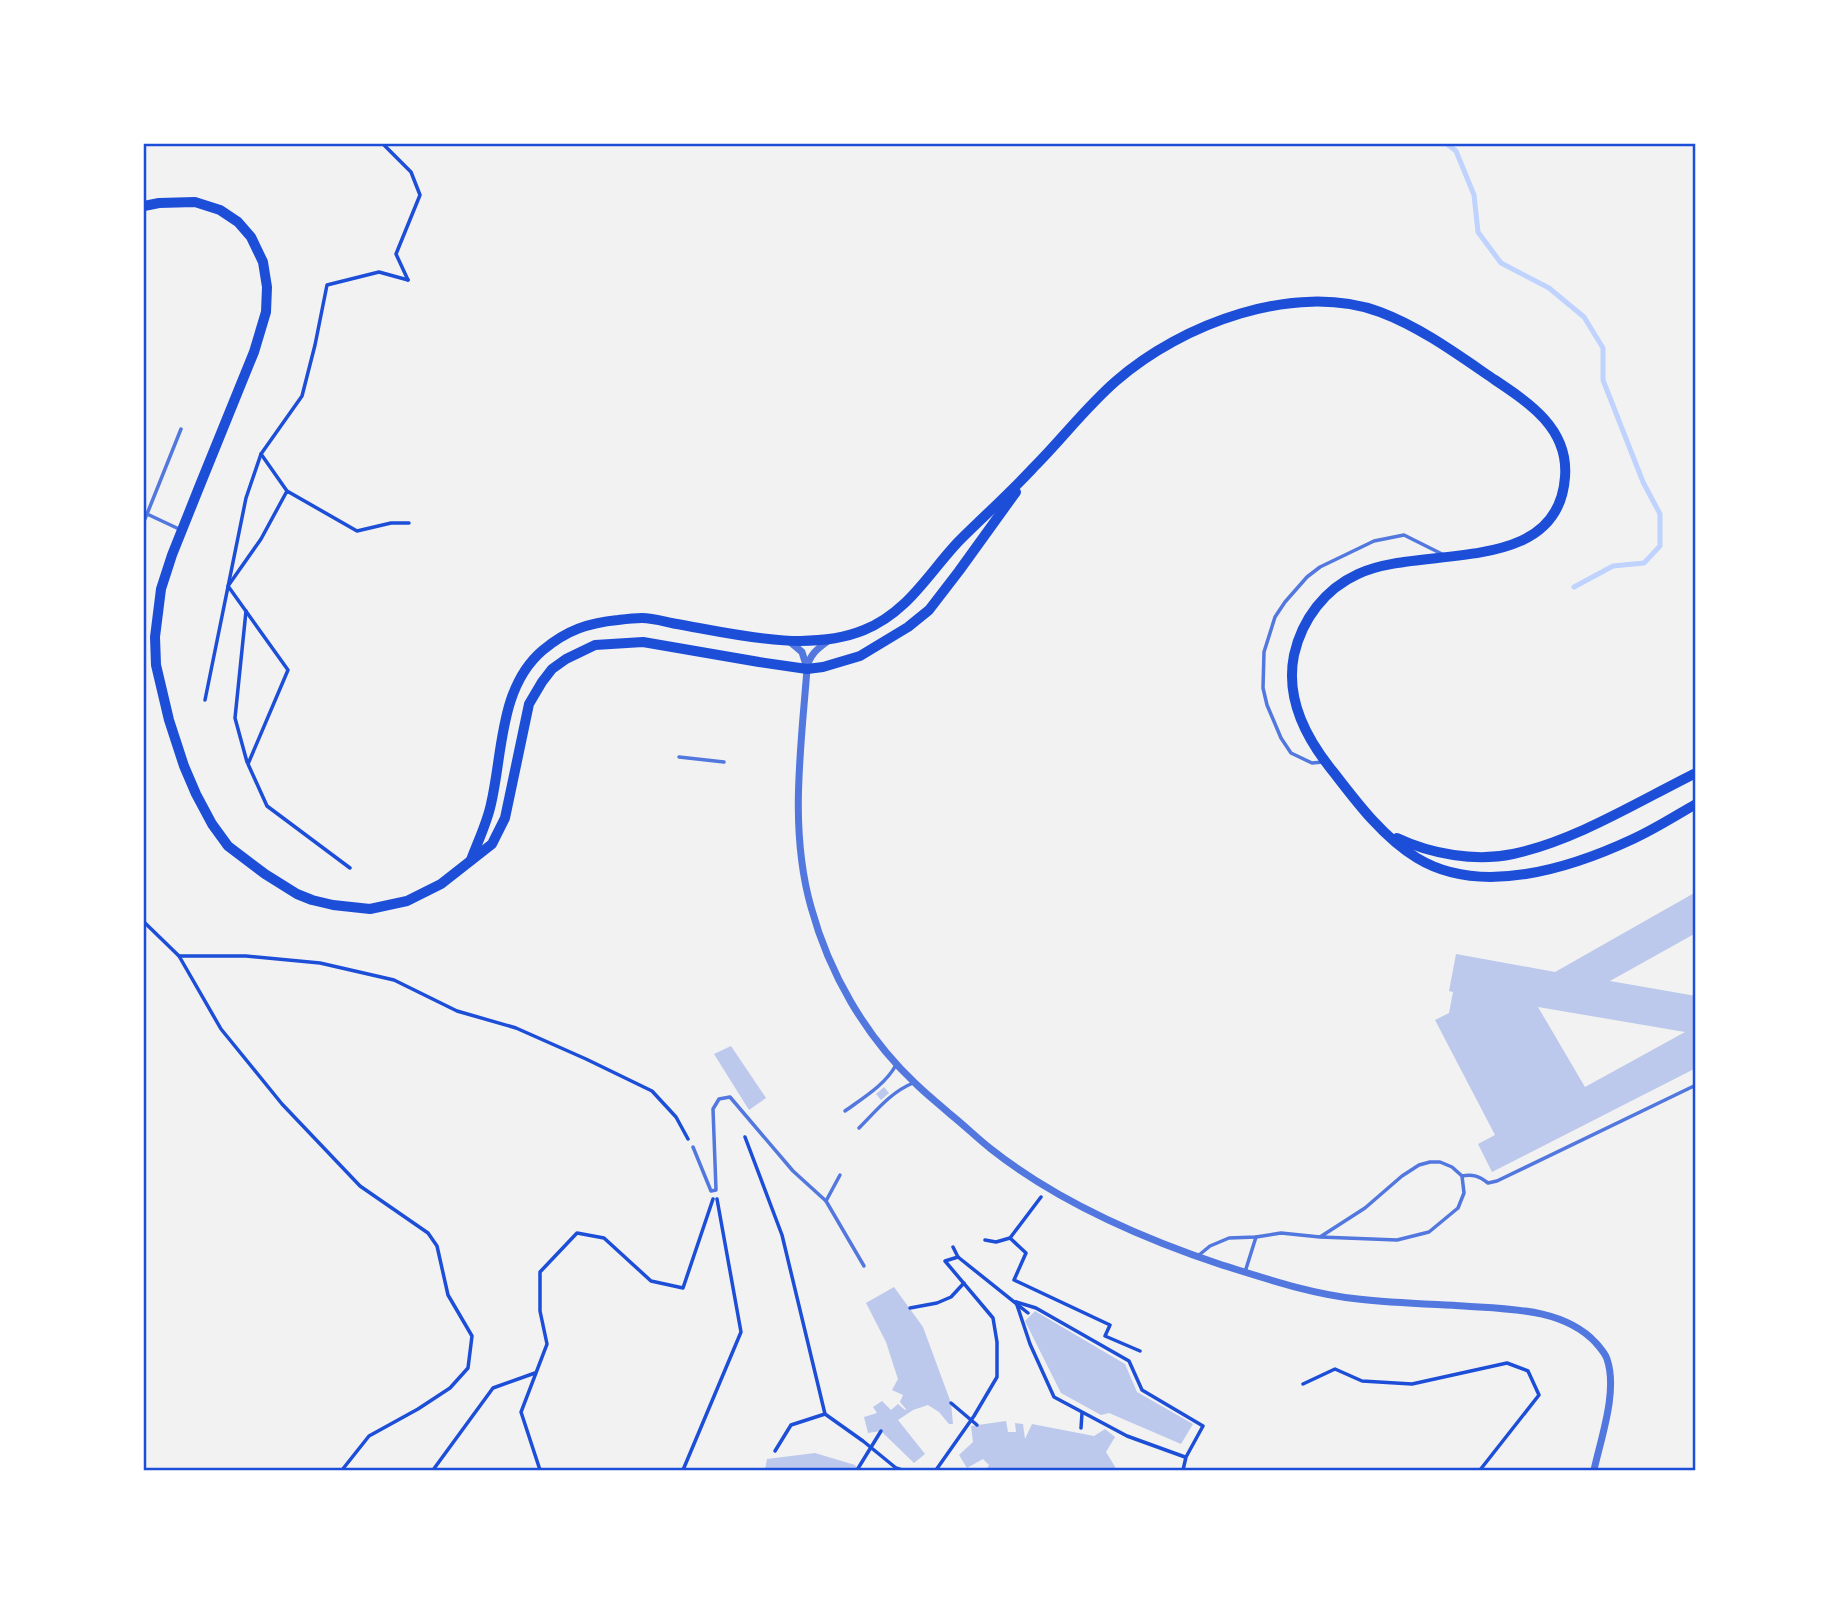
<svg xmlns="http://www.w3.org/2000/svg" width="1839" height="1614" viewBox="0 0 1839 1614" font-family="'DM Sans',sans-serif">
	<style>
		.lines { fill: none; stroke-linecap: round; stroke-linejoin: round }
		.stream { stroke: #bfd3fe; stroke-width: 5 }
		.building { fill: #bdc9ec; fill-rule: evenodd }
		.path { stroke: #1d4ed8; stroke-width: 3.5 }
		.service { stroke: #5277de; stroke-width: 3.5 }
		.minor { stroke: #5277de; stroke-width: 7 }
		.secondary { stroke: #1d4ed8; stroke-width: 10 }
		.neatline { fill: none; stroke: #1d4ed8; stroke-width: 2.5 }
	</style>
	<rect width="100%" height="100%" fill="#f2f2f2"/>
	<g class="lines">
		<path class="stream" d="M 1447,144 L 1456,151 L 1474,195 L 1478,232 L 1501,263 L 1549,288 L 1584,317 L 1603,348 L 1603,380 L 1643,482 L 1660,514 L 1660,546 L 1644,563 L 1613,566 L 1574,587"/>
	</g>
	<g class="building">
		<path d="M 1696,892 L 1696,933 L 1610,981 L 1696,996 L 1696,1068 L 1492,1172 L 1478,1144 L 1495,1135 L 1435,1020 L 1449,1013 L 1453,992 L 1449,991 L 1456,954 L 1555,972 ZM 1538,1007 L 1685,1032 L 1585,1087 Z"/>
		<path d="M 731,1046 L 766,1098 L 749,1110 L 714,1054 Z"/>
		<path d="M 884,1087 L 889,1093 L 881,1100 L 876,1094 Z"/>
		<path d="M 894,1287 L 923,1327 L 951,1403 L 953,1424 L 949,1424 L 939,1412 L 928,1405 L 913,1410 L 898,1420 L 925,1454 L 914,1463 L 881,1431 L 868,1433 L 864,1417 L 877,1413 L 873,1407 L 882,1401 L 891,1410 L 898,1404 L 905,1410 L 906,1409 L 900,1402 L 903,1395 L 892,1390 L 898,1379 L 895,1370 L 886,1342 L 866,1303 Z"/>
		<path d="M 1035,1311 L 1125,1364 L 1137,1392 L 1193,1424 L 1181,1444 L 1109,1413 L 1101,1415 L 1061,1393 L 1025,1321 Z"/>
		<path d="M 1006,1421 L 1008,1432 L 1016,1432 L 1015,1423 L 1023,1424 L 1025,1439 L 1032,1424 L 1094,1436 L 1105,1429 L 1115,1437 L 1106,1452 L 1117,1470 L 1009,1470 L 1009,1468 L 1007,1470 L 986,1470 L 989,1465 L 983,1459 L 967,1468 L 959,1455 L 973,1442 L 971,1426 Z"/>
		<path d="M 815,1453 L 855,1465 L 858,1470 L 765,1470 L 767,1459 Z"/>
	</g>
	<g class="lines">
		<g class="path">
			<path d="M 383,144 L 411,172 L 420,195 L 396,254 L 408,280"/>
			<path d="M 261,454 L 287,491"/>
			<path d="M 246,611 L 235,718 L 247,762"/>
			<path d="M 205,700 L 246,498 L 261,454 L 302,396 L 315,345 L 327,285 L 379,272 L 408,280"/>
			<path d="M 350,868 L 267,806 L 248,764 L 288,670 L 228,586 L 261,539 L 287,491 L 357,531 L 391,523 L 409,523"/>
			<path d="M 144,922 L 179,956 L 246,956 L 320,963 L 394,980 L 457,1011 L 516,1028 L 586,1059 L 652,1091 L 676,1117 L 688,1139"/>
			<path d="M 179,956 L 221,1029 L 282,1104 L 360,1186 L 428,1233 L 437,1246 L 448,1295 L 472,1336 L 468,1368 L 450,1388 L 418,1409 L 369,1436 L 342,1470"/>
			<path d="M 745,1137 L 782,1235 L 825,1414 L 863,1441 L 896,1468 L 902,1470"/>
			<path d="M 1010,1238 L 1026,1253 L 1014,1280 L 1110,1325 L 1105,1336 L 1140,1351"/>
			<path d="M 985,1240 L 996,1242 L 1010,1238 L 1041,1197"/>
			<path d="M 958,1257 L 1028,1313"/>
			<path d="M 1016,1302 L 1036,1308 L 1129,1361 L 1142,1390 L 1203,1426 L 1186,1457 L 1183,1470"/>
			<path d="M 1016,1302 L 1030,1344 L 1054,1397 L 1127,1436 L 1185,1457"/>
			<path d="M 910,1308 L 937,1303 L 951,1297 L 964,1283"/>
			<path d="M 1303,1384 L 1335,1369 L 1362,1381 L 1412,1384 L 1507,1363 L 1528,1371 L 1539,1395 L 1480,1470"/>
			<path d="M 951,1403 L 977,1425"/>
			<path d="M 1081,1428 L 1082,1413"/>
			<path d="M 775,1451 L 791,1425 L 825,1414"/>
			<path d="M 433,1470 L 493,1388 L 535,1373"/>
			<path d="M 540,1470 L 521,1412 L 547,1344 L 540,1311 L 540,1272 L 577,1233 L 604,1238 L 651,1281 L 683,1288 L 713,1199"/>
			<path d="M 683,1470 L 741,1332 L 717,1199"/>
			<path d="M 857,1470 L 881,1431"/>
			<path d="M 936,1470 L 974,1416 L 997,1377 L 997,1342 L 993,1318 L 945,1261 L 958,1257 L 953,1247"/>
		</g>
		<g class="service">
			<path d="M 147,514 L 181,429"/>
			<path d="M 144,521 L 147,514 L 179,529"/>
			<path d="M 679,757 L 724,762"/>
			<path d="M 1323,762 L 1312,763 L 1291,753 L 1281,738 L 1267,705 L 1263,688 L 1264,652 L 1275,617 L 1285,602 L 1307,577 L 1320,567 L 1374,541 L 1404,535 L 1444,555"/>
			<path d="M 845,1111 C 863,1098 885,1085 896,1065"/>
			<path d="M 859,1128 C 876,1111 891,1092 913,1083"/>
			<path d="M 693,1147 L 711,1191 L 716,1190 L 713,1109 L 719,1099 L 730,1097 L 793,1171 L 826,1201"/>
			<path d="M 840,1175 L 826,1201 L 864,1266"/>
			<path d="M 1462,1176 C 1473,1174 1479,1176 1488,1183 L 1497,1181 L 1696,1085"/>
			<path d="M 1199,1255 L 1210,1246 L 1229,1238 L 1256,1237 L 1281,1233 L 1320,1237 L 1397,1240 L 1429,1232 L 1458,1208 L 1464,1193 L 1462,1176 L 1452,1167 L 1440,1162 L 1430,1162 L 1419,1165 L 1402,1176 L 1365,1208 L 1320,1237"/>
			<path d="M 1245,1272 L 1256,1237"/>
		</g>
		<g class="minor">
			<path d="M 789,641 L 802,652 L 806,665"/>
			<path d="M 828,641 C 817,649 809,655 807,669 C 801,749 789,829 811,907 C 829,973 865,1036 915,1083 C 926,1094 939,1104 950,1114 C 964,1125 977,1138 991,1149 C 1058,1202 1141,1238 1222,1265 C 1267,1279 1311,1294 1358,1299 C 1393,1303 1429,1304 1464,1306 C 1508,1309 1564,1308 1596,1343 C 1600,1348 1605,1353 1607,1359 C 1618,1391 1601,1438 1594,1470"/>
		</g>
		<g class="secondary">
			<path d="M 144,206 L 159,203 L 195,202 L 220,210 L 238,222 L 251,237 L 263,262 L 267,287 L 266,312 L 254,352 L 200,485 L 172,555 L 161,589 L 155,637 L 156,665 L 169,720 L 184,766 L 196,794 L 212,824 L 228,846 L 265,874 L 297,894 L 312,900 L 333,905 L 370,909 L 407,901 L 441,884 L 492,844 L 505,818 L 529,704 L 542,682 L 552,669 L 566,659 L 595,645 L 643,642 L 759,662 L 807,669 L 823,667 L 860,656 L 908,627 L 929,610 L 959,571 L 1016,492"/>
			<path d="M 1397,838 C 1431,854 1475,862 1513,854 C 1575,841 1639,801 1696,773"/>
			<path d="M 471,860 C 478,841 487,823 491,804 C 503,753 499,687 543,650 C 567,630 588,623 618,620 C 626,619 634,618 642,618 C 653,618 666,622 677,624 C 734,634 808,653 864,630 C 907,613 928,574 958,542 C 983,517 1010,493 1034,467 C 1062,439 1086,407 1116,381 C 1181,324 1295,281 1380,312 C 1420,327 1457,354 1492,378 C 1528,402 1569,428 1565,477 C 1558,578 1420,544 1358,574 C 1325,589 1302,619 1294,655 C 1285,700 1307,740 1335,774 C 1358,804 1384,838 1417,858 C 1481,897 1571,868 1633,839 C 1655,829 1675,816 1696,804"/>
		</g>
	</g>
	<rect width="1839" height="1614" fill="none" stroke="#ffffff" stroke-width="290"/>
	<rect x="145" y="145" width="1549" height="1324" class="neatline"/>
</svg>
